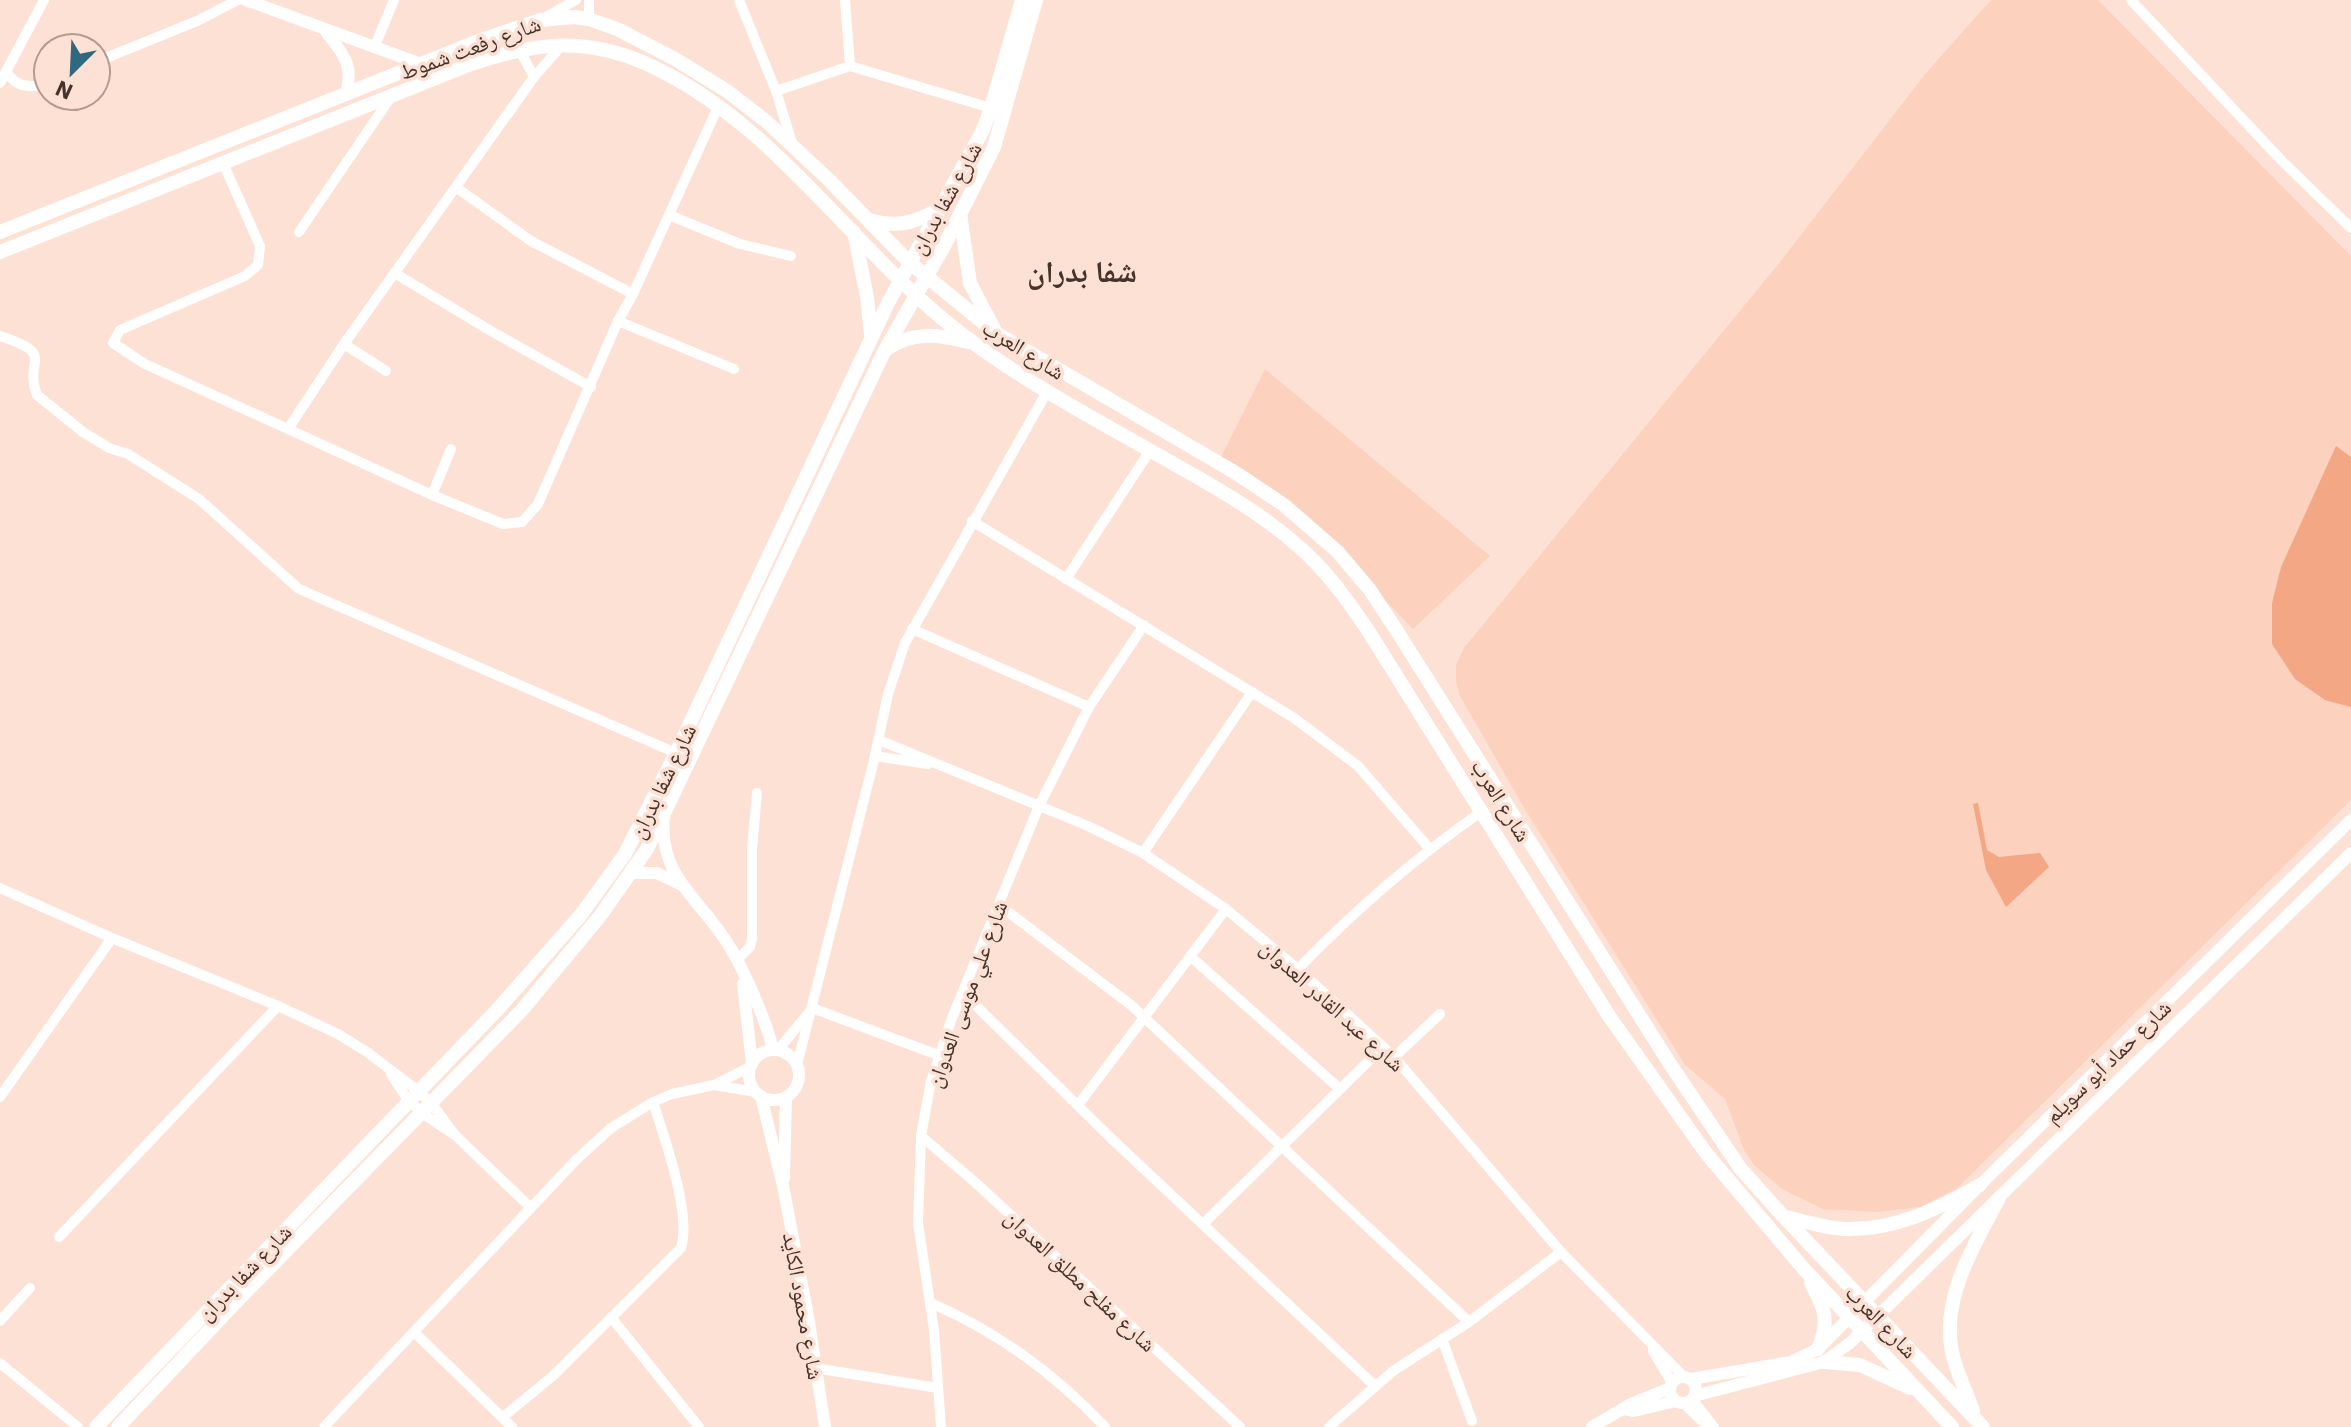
<svg xmlns="http://www.w3.org/2000/svg" width="2351" height="1427" viewBox="0 0 2351 1427" font-family="'IBM Plex Sans','Noto Naskh Arabic',sans-serif">
	<style>
		.built { fill: #fcd1bd }
		.green { fill: #f3a784 }
		.lines { fill: none; stroke-linecap: round; stroke-linejoin: round }
		.minor { stroke: #fff; stroke-width: 10 }
		.tertiary { stroke: #fff; stroke-width: 12 }
		.secondary { stroke: #fff; stroke-width: 14 }
		.labels { text-anchor: middle; dominant-baseline: central; stroke-width: 7; stroke-linejoin: round; paint-order: stroke }
		.street-label { font-size: 22px; fill: #46342c; stroke: #fde1d4 }
		.district-label { font-size: 30px; font-weight: bold; fill: #46342c; stroke: #fde1d4 }
	</style>
	<rect width="100%" height="100%" fill="#fde1d4"/>
	<g class="built">
		<path d="M 1991,0 L 2098,0 L 2351,256 L 2351,800 L 1956,1189 L 1920,1207 L 1876,1212 L 1823,1209 L 1782,1189 L 1754,1165 L 1744,1150 L 1725,1099 L 1685,1065 L 1526,811 L 1460,696 L 1456,681 L 1456,665 L 1464,648 L 1780,262 L 1926,73 Z"/>
		<path d="M 1265,369 L 1490,556 L 1413,629 L 1292,505 L 1221,457 Z"/>
	</g>
	<g class="green">
		<path d="M 2336,446 L 2351,457 L 2351,707 L 2325,700 L 2295,679 L 2272,644 L 2272,603 L 2281,567 Z"/>
		<path d="M 1978,803 L 1987,850 L 1999,857 L 2040,853 L 2049,867 L 2006,907 L 1986,870 L 1973,804 Z"/>
	</g>
	<g class="lines">
		<g class="minor">
			<path d="M 739,0 L 776,91 L 792,143"/>
			<path d="M 845,0 L 850,66"/>
			<path d="M 2131,0 L 2282,161 L 2351,228"/>
			<path d="M 546,17 L 576,0"/>
			<path d="M 589,19 L 589,0"/>
			<path d="M 563,44 L 534,77 L 344,344 L 288,429 L 432,495 L 503,524 L 522,522 L 538,504 L 618,321 L 633,294 L 718,107"/>
			<path d="M 374,48 L 394,0"/>
			<path d="M 519,49 L 534,77"/>
			<path d="M 96,62 L 197,21 L 238,0"/>
			<path d="M 6,71 C 16,88 31,89 48,82"/>
			<path d="M 0,83 L 44,0"/>
			<path d="M 776,91 L 850,66 L 991,108"/>
			<path d="M 223,163 L 260,246 L 258,265 L 245,276 L 120,330 L 113,343 L 145,364 L 288,429"/>
			<path d="M 457,188 L 531,241 L 633,294"/>
			<path d="M 669,215 L 740,244 L 791,256"/>
			<path d="M 299,232 L 391,97"/>
			<path d="M 396,274 L 491,331 L 591,387"/>
			<path d="M 618,321 L 734,369"/>
			<path d="M 0,336 C 58,355 23,359 37,395 L 83,432 L 109,448 L 128,454 L 199,499 L 299,589 L 676,753"/>
			<path d="M 344,344 L 386,371"/>
			<path d="M 432,495 L 451,449"/>
			<path d="M 972,521 L 1294,718 L 1358,766 L 1429,848"/>
			<path d="M 1066,579 L 1151,449"/>
			<path d="M 912,629 L 1089,707"/>
			<path d="M 879,740 L 1088,826 L 1143,853 L 1226,909 L 1298,969 L 1394,1057 L 1561,1252 L 1684,1377"/>
			<path d="M 875,756 L 928,764"/>
			<path d="M 1143,853 L 1252,692"/>
			<path d="M 0,888 L 112,938 L 278,1006 L 338,1034 L 367,1052 L 417,1090 L 432,1104 L 455,1135"/>
			<path d="M 999,905 L 1131,1005 L 1469,1322"/>
			<path d="M 1190,956 L 1340,1089"/>
			<path d="M 737,960 L 750,947 L 752,939 L 752,849 L 757,793"/>
			<path d="M 1298,969 C 1354,911 1415,858 1481,812"/>
			<path d="M 963,993 L 1114,1141 L 1374,1385"/>
			<path d="M 812,1008 L 938,1055"/>
			<path d="M 778,1050 L 811,1010"/>
			<path d="M 1394,1057 L 1440,1014"/>
			<path d="M 797,1065 L 875,756 L 888,694 L 905,643 L 1048,390"/>
			<path d="M 391,1074 L 408,1100 L 423,1114 L 455,1135 L 531,1208"/>
			<path d="M 714,1085 L 756,1092"/>
			<path d="M 0,1097 L 112,938"/>
			<path d="M 1078,1105 L 1226,909"/>
			<path d="M 921,1136 L 977,1184 L 1240,1427"/>
			<path d="M 1204,1223 L 1383,1047"/>
			<path d="M 59,1237 L 278,1006"/>
			<path d="M 931,1303 C 999,1333 1054,1373 1105,1427"/>
			<path d="M 611,1317 L 699,1427"/>
			<path d="M 0,1321 L 30,1288"/>
			<path d="M 414,1332 L 512,1427"/>
			<path d="M 1442,1339 L 1472,1421"/>
			<path d="M 1653,1351 L 1672,1383"/>
			<path d="M 0,1363 L 78,1427"/>
			<path d="M 815,1368 L 938,1388"/>
			<path d="M 1692,1399 L 1714,1427"/>
			<path d="M 1682,1402 L 1706,1425 L 1712,1427"/>
			<path d="M 503,1417 L 554,1375 L 681,1248 C 692,1214 664,1137 653,1102"/>
			<path d="M 324,1427 L 577,1159 L 611,1128 L 653,1102 L 672,1094 L 714,1085 L 750,1067"/>
			<path d="M 941,1427 L 934,1330 L 918,1223 L 921,1136 L 931,1081 L 952,1018 L 1039,806 L 1089,707 L 1144,625"/>
			<path d="M 1329,1427 L 1393,1371 L 1469,1322 L 1561,1252"/>
		</g>
		<g class="tertiary">
			<path d="M 246,0 L 421,64"/>
			<path d="M 327,33 C 343,54 353,63 347,91"/>
			<path d="M 664,816 C 658,873 695,895 724,938 C 741,962 767,1022 773,1050"/>
			<path d="M 630,873 L 657,873 L 680,884"/>
			<path d="M 743,984 L 752,1064"/>
			<circle cx="774" cy="1075" r="25"/>
			<path d="M 761,1096 L 783,1186 L 808,1316 L 825,1427"/>
			<path d="M 784,1178 L 786,1097"/>
			<circle cx="1683" cy="1390" r="13"/>
			<path d="M 1691,1379 L 1791,1362 L 1818,1349 L 1980,1185 L 2351,820"/>
			<path d="M 1694,1396 L 1824,1362 L 1851,1342 L 2351,853"/>
			<path d="M 1624,1409 L 1634,1411 L 1676,1401"/>
			<path d="M 1592,1427 L 1631,1404 L 1670,1388"/>
		</g>
		<g class="secondary">
			<path d="M 960,214 L 970,283 L 994,329"/>
			<path d="M 869,220 C 898,228 914,223 940,209"/>
			<path d="M 0,232 L 481,40 L 541,20 L 574,17 L 589,19 L 617,29 L 675,59 L 727,91 L 767,122 L 829,180 L 909,262 L 996,333 L 1236,473 L 1284,505 L 1338,552 L 1370,590 L 1397,631 L 1670,1064 L 1740,1168 L 1783,1216 L 1983,1427"/>
			<path d="M 854,232 L 867,297 L 871,334"/>
			<path d="M 0,252 L 471,64 C 534,43 584,36 647,64 C 770,120 843,236 944,320 C 1018,381 1107,425 1190,473 C 1234,498 1277,524 1313,560 C 1335,582 1352,607 1369,632 L 1609,1016 L 1706,1153 L 1804,1269 L 1952,1427"/>
			<path d="M 885,350 C 913,331 936,334 968,342"/>
			<path d="M 1783,1216 C 1803,1221 1823,1228 1844,1229 C 1894,1231 1938,1209 1980,1185"/>
			<path d="M 1811,1283 C 1825,1309 1830,1321 1818,1349"/>
			<path d="M 1824,1362 L 1860,1365 L 1910,1388"/>
			<path d="M 1973,1411 C 1966,1389 1954,1369 1951,1346 C 1943,1294 1976,1242 1999,1198"/>
			<path d="M 96,1427 L 498,1009 L 580,916 L 625,854 L 676,753 L 888,303 L 983,130 L 991,108 L 1022,0"/>
			<path d="M 118,1427 L 236,1302 L 522,1010 L 600,916 L 647,849 L 885,350 L 944,246 L 994,147 L 1036,0"/>
		</g>
	</g>
	<g class="labels">
		<g class="street-label">
			<text transform="translate(470 47) rotate(-20)">شارع رفعت شموط</text>
			<text transform="translate(945 198) rotate(-61)">شارع شفا بدران</text>
			<text transform="translate(1024 349) rotate(32)">شارع العرب</text>
			<text transform="translate(662 781) rotate(-64)">شارع شفا بدران</text>
			<text transform="translate(1502 800) rotate(58)">شارع العرب</text>
			<text transform="translate(966 994) rotate(-70)">شارع علي موسى العدوان</text>
			<text transform="translate(1333 1005) rotate(42)">شارع عبد القادر العدوان</text>
			<text transform="translate(2107 1061) rotate(-44)">شارع حماد أبو سويلم</text>
			<text transform="translate(244 1272) rotate(-46)">شارع شفا بدران</text>
			<text transform="translate(1081 1280) rotate(43)">شارع مفلح مطلق العدوان</text>
			<text transform="translate(804 1306) rotate(80)">شارع محمود الكايد</text>
			<text transform="translate(1882 1321) rotate(46)">شارع العرب</text>
		</g>
		<g class="district-label">
			<text x="1082" y="270">شفا بدران</text>
		</g>
	</g>
	<g transform="translate(72 72) rotate(204)"><circle r="38" fill="#fde1d4" stroke="#b49c91" stroke-width="2"/>
	<path d="M0-6L14 30L0 20L-14 30Z" fill="#2d6a81"/>
	<text y="-12" font-size="22" font-weight="bold" text-anchor="middle" fill="#46342c">N</text>
	</g>
</svg>
